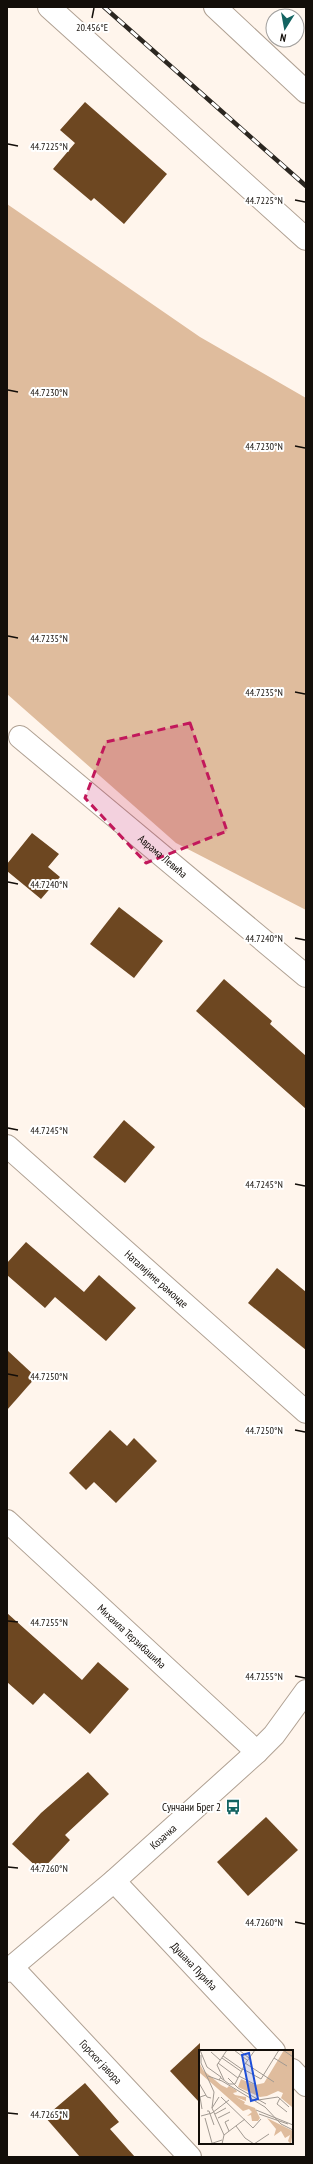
<svg xmlns="http://www.w3.org/2000/svg" width="313" height="2164" viewBox="0 0 313 2164" font-family="'PT Sans Narrow',sans-serif">
	<style>
		.green { fill: #dfbc9d }
		.building { fill: #6d4721 }
		.lines { fill: none; stroke-linecap: round; stroke-linejoin: round }
		.minor-casing { stroke: #b0a193; stroke-width: 24 }
		.tertiary-casing { stroke: #b0a193; stroke-width: 24 }
		.secondary-casing { stroke: #b0a193; stroke-width: 24 }
		.minor { stroke: #fff; stroke-width: 22 }
		.tertiary { stroke: #fff; stroke-width: 22 }
		.secondary { stroke: #fff; stroke-width: 22 }
		.rail-casing { stroke: #2c2721; stroke-width: 4.5 }
		.rail { stroke: #fff; stroke-width: 3; stroke-dasharray: 9; stroke-linecap: butt }
		.marked { fill: #c2185b; fill-opacity: 0.2; stroke: #c2185b; stroke-width: 3; stroke-dasharray: 8 5; stroke-linejoin: round }
		.ticks { fill: none; stroke: #130e09; stroke-width: 1.5 }
		.labels { text-anchor: middle; dominant-baseline: central; stroke-width: 4; stroke-linejoin: round; paint-order: stroke }
		.street-label { font-size: 11px; fill: #130e09; stroke: #fff }
		.poi-label { font-size: 11px; fill: #130e09; stroke: #fff; text-anchor: end }
		.inset-road { fill: none; stroke: #a19991; stroke-width: 1 }
		.view { fill: #1d4ed8; fill-opacity: 0.15; stroke: #1d4ed8; stroke-width: 2 }
		.inset-edge { fill: none; stroke: #130e09; stroke-width: 2 }
		.ticks-label { font-size: 10px; text-anchor: middle; fill: #130e09; stroke: #fff; stroke-width: 4; stroke-linejoin: round; paint-order: stroke }
	</style>
	<rect width="100%" height="100%" fill="#fff5ec"/>
	<path class="green" d="M 7,204 L 200,337 L 306,398 L 306,910 L 176,843 L 7,694 Z"/>
	<g class="building">
		<path d="M 85,102 L 167,174 L 124,224 L 94,198 L 91,201 L 53,169 L 75,143 L 60,130 Z"/>
		<path d="M 32,833 L 59,854 L 48,867 L 60,877 L 41,899 L 7,871 L 7,864 Z"/>
		<path d="M 119,907 L 163,941 L 134,978 L 90,944 Z"/>
		<path d="M 224,979 L 272,1021 L 270,1024 L 306,1056 L 306,1109 L 196,1011 Z"/>
		<path d="M 124,1120 L 155,1147 L 125,1183 L 93,1157 Z"/>
		<path d="M 26,1242 L 84,1292 L 99,1275 L 136,1308 L 106,1341 L 55,1297 L 45,1308 L 7,1275 L 7,1263 Z"/>
		<path d="M 277,1268 L 306,1292 L 306,1350 L 248,1303 Z"/>
		<path d="M 7,1350 L 36,1377 L 7,1410 Z"/>
		<path d="M 110,1430 L 127,1446 L 134,1438 L 157,1461 L 116,1503 L 94,1482 L 86,1490 L 69,1473 Z"/>
		<path d="M 7,1613 L 82,1680 L 98,1662 L 129,1689 L 90,1734 L 44,1693 L 33,1705 L 7,1682 Z"/>
		<path d="M 88,1772 L 109,1794 L 65,1835 L 70,1840 L 41,1871 L 12,1844 L 41,1813 Z"/>
		<path d="M 266,1817 L 298,1850 L 248,1896 L 217,1862 Z"/>
		<path d="M 200,2043 L 200,2103 L 170,2071 Z"/>
		<path d="M 85,2083 L 119,2122 L 110,2129 L 135,2157 L 80,2157 L 45,2117 Z"/>
	</g>
	<g class="lines">
		<g class="minor-casing">
			<g id="minor">
				<path d="M 49,7 L 306,239"/>
				<path id="s1" d="M 20,737 L 306,976"/>
				<path id="s2" d="M 7,1146 L 306,1412"/>
				<path id="s3" d="M 7,1521 L 257,1752"/>
				<path id="s4" d="M 114,1881 L 274,2051"/>
				<path id="s5" d="M 12,1967 L 190,2157"/>
				<path d="M 292,2070 L 306,2085"/>
			</g>
		</g>
		<g class="tertiary-casing">
			<g id="tertiary">
				<path id="s6" d="M 7,1971 L 114,1881 L 257,1752 L 274,1735 L 306,1691"/>
			</g>
		</g>
		<g class="secondary-casing">
			<path id="secondary" d="M 215,7 L 306,92"/>
		</g>
		<use href="#minor" class="minor"/>
		<use href="#tertiary" class="tertiary"/>
		<use href="#secondary" class="secondary"/>
		<g class="rail-casing">
			<path id="rail" d="M 104,7 L 306,186"/>
		</g>
		<use href="#rail" class="rail"/>
	</g>
	<path class="marked" d="M 190,723 L 227,831 L 146,863 L 85,798 L 106,742 Z"/>
	<path class="ticks" d="M 92,18 L 94,8M 8,144 L 18,146M 295,200 L 305,202M 8,390 L 18,392M 295,446 L 305,448M 8,636 L 18,638M 295,692 L 305,694M 8,882 L 18,884M 295,938 L 305,940M 8,1128 L 18,1130M 295,1184 L 305,1186M 8,1374 L 18,1376M 295,1430 L 305,1432M 8,1621 L 18,1622M 295,1676 L 305,1678M 8,1867 L 18,1868M 295,1922 L 305,1924M 8,2113 L 18,2114"/>
	<defs>
		<g id="bus-bare" transform="scale(1.2)"><path d="M-5-6H5V4H4V6H2V4H-2V6H-4V4H-5ZM-3.5-4V0h7V-4ZM-3.5 1.2v1.5H-2V1.2ZM2 1.2v1.5H3.5V1.2Z" fill="#136361" stroke="#fff" stroke-width="2.5" paint-order="stroke"/></g>
	</defs>
	<g fill-rule="evenodd">
		<use href="#bus-bare" x="233" y="1807"/>
	</g>
	<g class="labels">
		<g class="street-label">
			<text stroke="none"><textPath href="#s1" startOffset="186">Аврама Левића</textPath></text>
			<text stroke="none"><textPath href="#s2" startOffset="200">Наталијине рамонде</textPath></text>
			<text stroke="none"><textPath href="#s3" startOffset="170">Михаила Терзибашића</textPath></text>
			<text stroke="none"><textPath href="#s6" startOffset="206">Козачка</textPath></text>
			<text stroke="none"><textPath href="#s4" startOffset="117">Душана Пурића</textPath></text>
			<text stroke="none"><textPath href="#s5" startOffset="130">Горског јавора</textPath></text>
		</g>
		<g class="poi-label">
			<text x="221" y="1807">Сунчани Брег 2</text>
		</g>
	</g>
	<g transform="translate(199 2050)">
		<rect width="94" height="94" fill="#fff5ec"/>
		<path d="M 85,0 L 94,0 L 93,57 L 82,48 L 84,43 L 79,41 L 68,46 L 61,47 L 39,37 L 42,29 L 56,35 L 65,33 ZM 0,12 L 4,20 L 22,35 L 28,38 L 30,36 L 37,40 L 38,42 L 34,43 L 36,45 L 47,47 L 47,51 L 37,47 L 46,52 L 45,54 L 56,58 L 61,68 L 59,71 L 53,71 L 52,65 L 48,66 L 53,62 L 50,59 L 44,61 L 1,23 ZM 68,68 L 94,81 L 92,94 L 89,91 L 91,85 L 86,88 L 82,81 L 75,86 L 77,79 Z" fill="#dfbc9d"/>
		<path class="inset-road" d="M 1,0 L 8,17 L 22,27 L 20,30M 35,0 L 48,10M 40,0 L 50,8M 84,0 L 94,7M 12,2 L 21,10M 2,5 L 2,13 L 15,42 L 13,58 L 25,85M 24,6 L 44,20M 23,8 L 43,22M 75,8 L 88,16M 19,13 L 39,28M 46,13 L 75,32M 44,19 L 62,29 L 80,0M 9,26 L 23,31 L 66,57 L 82,74 L 94,80M 40,26 L 55,34M 22,28 L 30,34 L 36,34 L 46,14 L 56,0M 29,28 L 39,38 L 67,54M 25,30 L 18,15 L 28,0M 0,33 L 8,47 L 12,48M 22,47 L 54,78 L 62,69M 81,48 L 78,54 L 88,62M 59,50 L 79,47 L 90,57M 13,58 L 20,47M 3,59 L 1,47 L 7,45M 57,60 L 94,75M 8,61 L 10,61 L 15,75M 16,64 L 27,58M 60,64 L 89,74M 2,66 L 13,63 L 30,50M 6,68 L 13,93M 19,68 L 31,62M 30,70 L 26,72 L 30,81M 37,76 L 46,88 L 55,94M 11,94 L 23,90M 23,94 L 25,85 L 46,69M 55,94 L 70,84"/>
		<path class="view" d="M 50,3 L 59,49 L 52,51 L 43,5 Z"/>
		<rect width="94" height="94" class="inset-edge"/>
	</g>
	<g class="ticks-label">
		<text x="92" y="31">20.456°E</text>
		<text x="49" y="150">44.7225°N</text>
		<text x="264" y="204">44.7225°N</text>
		<text x="49" y="396">44.7230°N</text>
		<text x="264" y="450">44.7230°N</text>
		<text x="49" y="642">44.7235°N</text>
		<text x="264" y="696">44.7235°N</text>
		<text x="49" y="888">44.7240°N</text>
		<text x="264" y="942">44.7240°N</text>
		<text x="49" y="1134">44.7245°N</text>
		<text x="264" y="1188">44.7245°N</text>
		<text x="49" y="1380">44.7250°N</text>
		<text x="264" y="1434">44.7250°N</text>
		<text x="49" y="1626">44.7255°N</text>
		<text x="264" y="1680">44.7255°N</text>
		<text x="49" y="1872">44.7260°N</text>
		<text x="264" y="1926">44.7260°N</text>
		<text x="49" y="2118">44.7265°N</text>
	</g>
	<rect width="313" height="2164" fill="none" stroke="#130e09" stroke-width="16"/>
	<g transform="translate(285 28) rotate(191)"><circle r="19" fill="#ffffff" stroke="#a19f9d"/>
	<path d="M0-3L7 15L0 10L-7 15Z" fill="#136361"/>
	<text y="-6" font-size="11" font-weight="bold" text-anchor="middle" fill="#130e09">N</text>
	</g>
</svg>
